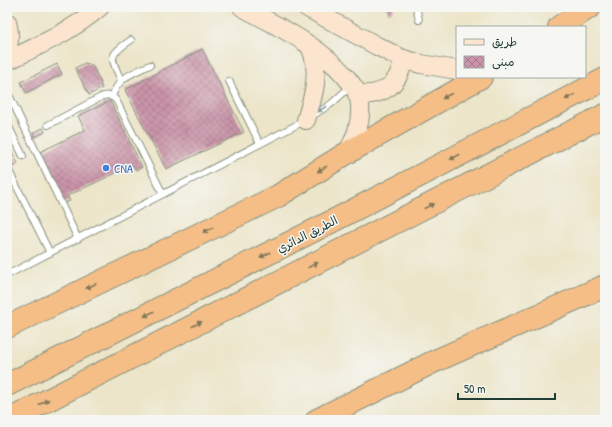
<svg xmlns="http://www.w3.org/2000/svg" width="612" height="427" viewBox="0 0 612 427" font-family="'Patrick Hand','Playpen Sans Arabic',sans-serif">
	<style>
		.building { fill: url(#building-cross-hatch) }
		.lines { fill: none; stroke-linecap: round; stroke-linejoin: round }
		.lane-casing { stroke: #86917e; stroke-width: 8 }
		.secondary-casing { stroke: #86917e; stroke-width: 20 }
		.highway-casing { stroke: #86917e; stroke-width: 24 }
		.lane { stroke: #fff; stroke-width: 6 }
		.secondary { stroke: #fbe5cf; stroke-width: 18 }
		.highway { stroke: #f6be87; stroke-width: 22 }
		.oneway { fill: #807759 }
		.oneway2 { fill: #8f9e9a }
		.shop-dot { fill: #3f7fe0; stroke: #f6f6f2; stroke-width: 1.5 }
		.labels { text-anchor: middle; dominant-baseline: central; stroke-width: 3; stroke-linejoin: round; paint-order: stroke }
		.shop-label { font-size: 12px; fill: #366cbe; stroke: #f6f6f2; text-anchor: start }
		.street-label { font-size: 12px; fill: #1f3d34; stroke: #f6f6f2 }
	</style>
	<defs>
		<pattern id="building-cross-hatch" width="8" height="8" patternUnits="userSpaceOnUse"><rect width="8" height="8" fill="#cb94a9"/><path d="M0 0l8 8M0 8l8-8" fill="none" stroke="#a47a8a"/></pattern>
	</defs>
	<rect width="100%" height="100%" fill="#f6f6f2"/>
	<filter id="ink" filterUnits="userSpaceOnUse"><feTurbulence type="fractalNoise" baseFrequency=".025" numOctaves="2"/><feDisplacementMap in="SourceGraphic" scale="8" xChannelSelector="R" yChannelSelector="G"/><feConvolveMatrix kernelMatrix="1 2 1 2 8 2 1 2 1" color-interpolation-filters="sRGB"/></filter>
	<filter id="wash" filterUnits="userSpaceOnUse"><feTurbulence type="fractalNoise" baseFrequency=".012" numOctaves="4" result="noise"/><feDisplacementMap in="SourceGraphic" scale="16" xChannelSelector="R" yChannelSelector="G"/><feGaussianBlur stdDeviation="0.9" result="paint"/><feColorMatrix in="noise" values="0 0 0 0 0 0 0 0 0 0 0 0 0 0 0 0 0 1.4 0 .05"/><feComposite in="paint" operator="in"/></filter>
	<g filter="url(#wash)">
		<rect width="100%" height="100%" fill="#ece5c9"/>
		<g id="blocks">
			<g class="building">
				<path d="M 389,7 L 394,7 L 390,13 L 387,11 Z"/>
				<path d="M 202,49 L 244,132 L 166,169 L 125,90 Z"/>
				<path d="M 85,63 L 92,65 L 101,83 L 100,84 L 102,88 L 89,95 L 75,68 Z"/>
				<path d="M 57,64 L 62,74 L 26,93 L 21,82 Z"/>
				<path d="M 110,101 L 142,167 L 136,170 L 133,165 L 67,196 L 70,201 L 64,203 L 40,152 L 85,130 L 78,116 Z"/>
				<path d="M 43,128 L 45,132 L 35,137 L 33,133 Z"/>
				<path d="M 7,142 L 18,164 L 12,167 L 7,155 Z"/>
			</g>
		</g>
	</g>
	<g filter="url(#ink)">
		<use href="#blocks" fill-opacity="0" stroke="#86917e" stroke-width="1"/>
		<g class="lines">
			<g class="lane-casing">
				<g id="lane">
					<path d="M 416,7 L 419,20"/>
					<path d="M 121,80 C 110,56 108,56 131,40"/>
					<path d="M 229,81 L 260,144"/>
					<path d="M 10,97 L 78,239"/>
					<path d="M 112,97 C 118,77 133,73 150,65"/>
					<path d="M 7,123 L 23,156"/>
					<path d="M 48,125 L 101,97 C 108,94 114,96 117,102 L 163,194"/>
					<path d="M 7,167 L 50,253"/>
					<path d="M 7,275 L 306,120 L 331,104 L 351,86"/>
				</g>
			</g>
			<g class="secondary-casing">
				<g id="secondary">
					<path d="M 242,7 C 277,26 320,46 346,77 C 350,82 355,88 358,94 C 364,115 357,136 347,153"/>
					<path d="M 306,7 L 377,46 L 403,59 L 421,64 L 457,70"/>
					<path d="M 7,22 C 10,32 10,41 7,51"/>
					<path d="M 7,61 C 40,45 72,31 100,7"/>
					<path d="M 357,94 C 383,97 400,84 403,59"/>
					<path d="M 306,120 C 314,95 321,70 310,46"/>
				</g>
			</g>
			<g class="highway-casing">
				<g id="highway">
					<path d="M 559,27 L 590,7"/>
					<path d="M 7,327 L 278,196 L 347,153 L 481,77"/>
					<path d="M 7,385 L 325,225 L 605,79"/>
					<path d="M 9,420 L 605,115"/>
					<path d="M 317,420 L 433,362 L 605,286"/>
				</g>
			</g>
			<use href="#lane" class="lane"/>
			<use href="#secondary" class="secondary"/>
			<use href="#highway" class="highway"/>
		</g>
		<defs><path id="oneway-solid" d="M-6-.8H1V-3.2L6.5 0L1 3.2V.8H-6Z"/></defs>
		<g class="oneway">
			<use href="#oneway-solid" transform="translate(447 96) rotate(150)"/>
			<use href="#oneway-solid" transform="translate(570 97) rotate(152)"/>
			<use href="#oneway-solid" transform="translate(455 157) rotate(152)"/>
			<use href="#oneway-solid" transform="translate(322 169) rotate(148)"/>
			<use href="#oneway-solid" transform="translate(429 206) rotate(-27)"/>
			<use href="#oneway-solid" transform="translate(208 230) rotate(155)"/>
			<use href="#oneway-solid" transform="translate(265 255) rotate(153)"/>
			<use href="#oneway-solid" transform="translate(313 265) rotate(-27)"/>
			<use href="#oneway-solid" transform="translate(91 286) rotate(154)"/>
			<use href="#oneway-solid" transform="translate(149 314) rotate(153)"/>
			<use href="#oneway-solid" transform="translate(197 324) rotate(-27)"/>
			<use href="#oneway-solid" transform="translate(44 402) rotate(-27)"/>
		</g>
		<use class="oneway2" href="#oneway-solid" transform="translate(322 109) rotate(148)"/>
	</g>
	<circle class="shop-dot" cx="106" cy="168" r="4"/>
	<g class="labels">
		<g class="shop-label">
			<text x="114" y="168">CNA</text>
		</g>
		<g class="street-label">
			<text transform="translate(307 234) rotate(-27)">الطريق الدائري</text>
		</g>
	</g>
	<rect width="612" height="427" fill="none" stroke="#f6f6f2" stroke-width="24"/>
	<rect x="456" y="26" width="130" height="52" fill="#f6f6f2" stroke="#a0aca6"/>
	<rect x="464" y="39" width="20" height="6" fill="#fbe5cf" stroke="#a0aca6"/>
	<text x="492" y="46" font-size="12" fill="#1f3d34">طريق</text>
	<rect x="464" y="56" width="20" height="12" fill="url(#building-cross-hatch)" stroke="#a0aca6"/>
	<text x="492" y="66" font-size="12" fill="#1f3d34">مبنى</text>
	<path d="M458 393v6h97v-6" fill="none" stroke="#1f3d34" stroke-width="2"/>
	<text x="464" y="393" font-size="12" fill="#1f3d34" stroke="#f6f6f2" stroke-width="3" paint-order="stroke">50 m</text>
</svg>
